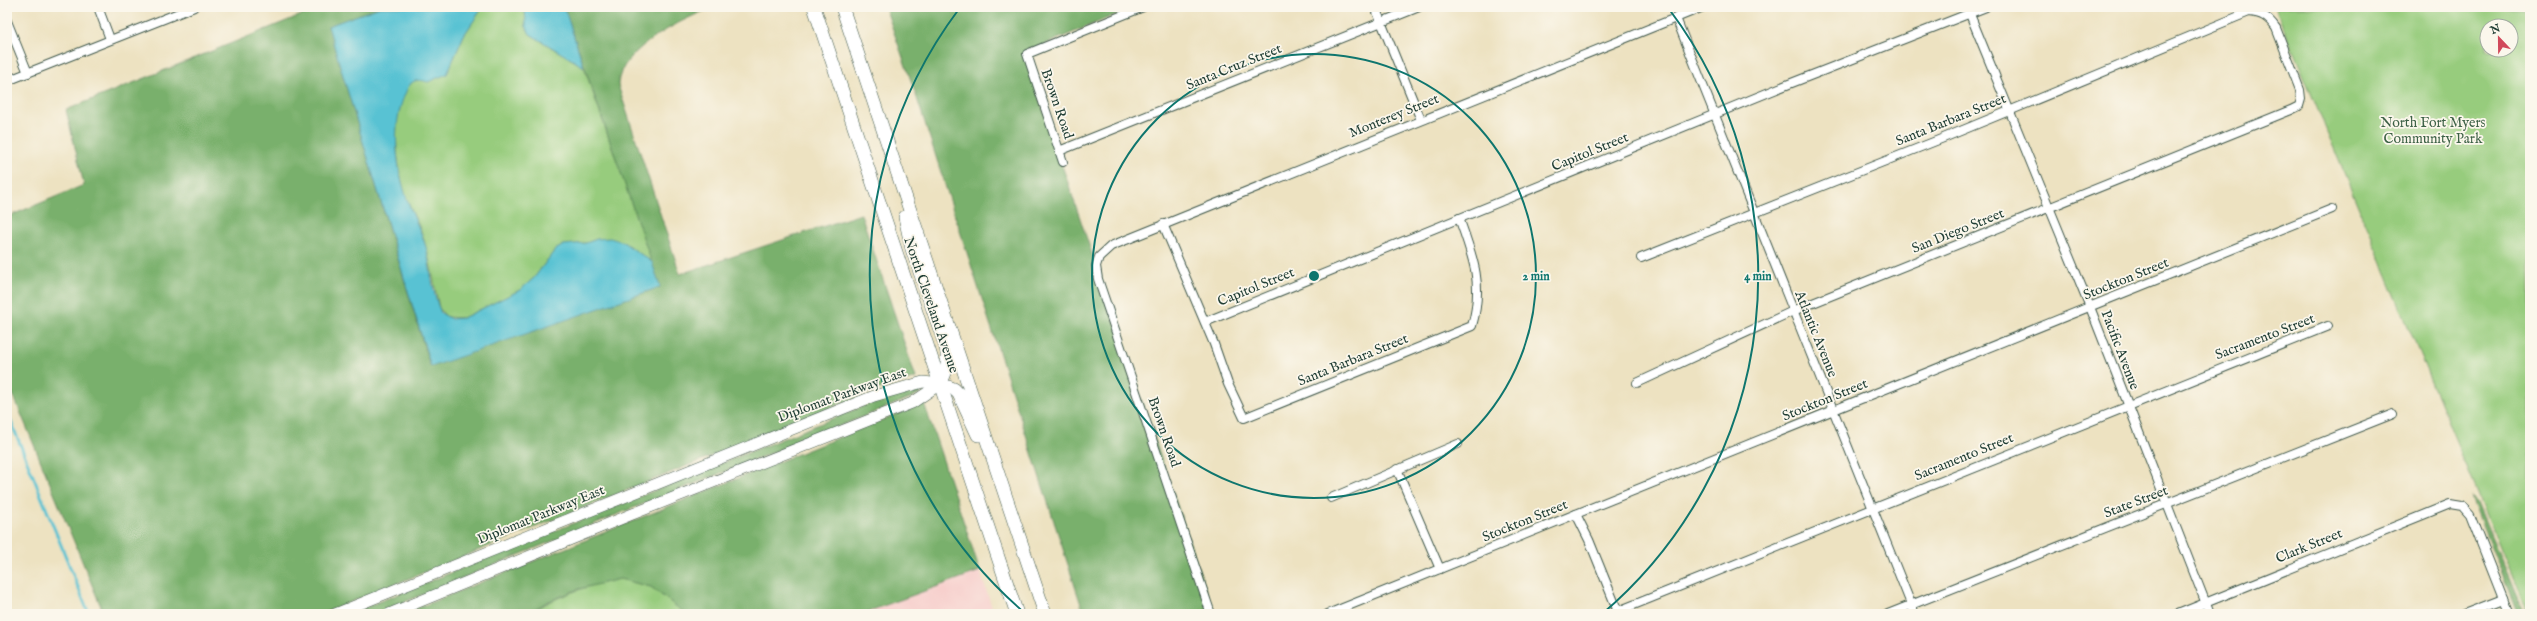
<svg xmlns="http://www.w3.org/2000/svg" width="2537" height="621" viewBox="0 0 2537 621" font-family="'IM FELL English',serif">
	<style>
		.built { fill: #f7d0cd }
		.green { fill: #97cc7d; stroke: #5b8458; fill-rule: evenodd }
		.forest { fill: #79b06c; stroke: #4c7650 }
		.water { fill: #58c2d3; stroke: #3c8084 }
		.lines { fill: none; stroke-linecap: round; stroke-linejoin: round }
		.stream { stroke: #58c2d3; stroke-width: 3 }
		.street-casing { stroke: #3e5649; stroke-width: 10 }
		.secondary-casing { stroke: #3e5649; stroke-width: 12 }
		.primary-casing { stroke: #3e5649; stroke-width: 14 }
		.street { stroke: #fff; stroke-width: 8 }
		.secondary { stroke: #fff; stroke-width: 11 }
		.primary { stroke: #fff; stroke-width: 13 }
		.ring { fill: none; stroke: #0f766e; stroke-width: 2 }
		.labels { text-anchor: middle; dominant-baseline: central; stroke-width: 3.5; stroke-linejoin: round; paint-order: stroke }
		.street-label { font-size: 14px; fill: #1f3d34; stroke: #fbf7ec }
		.park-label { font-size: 14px; fill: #3d6146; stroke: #fbf7ec }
		.centre { fill: #0f766e; stroke: #fbf7ec; stroke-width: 2 }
		.ring-label { font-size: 12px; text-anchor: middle; font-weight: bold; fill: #0f766e; stroke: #fbf7ec; stroke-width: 3.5; stroke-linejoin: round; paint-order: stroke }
	</style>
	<rect width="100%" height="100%" fill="#fbf7ec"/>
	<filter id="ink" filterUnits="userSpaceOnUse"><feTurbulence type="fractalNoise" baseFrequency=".025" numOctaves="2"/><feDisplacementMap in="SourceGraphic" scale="8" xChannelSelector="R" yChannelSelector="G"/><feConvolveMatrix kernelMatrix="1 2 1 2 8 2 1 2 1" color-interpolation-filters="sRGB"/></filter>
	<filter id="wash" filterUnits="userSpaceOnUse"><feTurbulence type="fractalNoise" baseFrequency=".012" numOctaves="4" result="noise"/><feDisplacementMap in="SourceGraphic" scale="16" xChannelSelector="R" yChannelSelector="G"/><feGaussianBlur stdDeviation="0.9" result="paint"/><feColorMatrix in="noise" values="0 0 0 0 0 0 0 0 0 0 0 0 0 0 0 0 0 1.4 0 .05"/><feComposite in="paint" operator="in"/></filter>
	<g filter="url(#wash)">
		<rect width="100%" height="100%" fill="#ede2c1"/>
		<path class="built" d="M 980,571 L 994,614 L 861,614 Z"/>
		<g class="green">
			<path d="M 483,7 L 525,7 L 526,26 L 530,34 L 584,67 L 652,262 L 623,242 L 597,239 L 586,243 L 564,245 L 555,250 L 534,278 L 520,290 L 463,318 L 446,317 L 439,308 C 434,283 430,258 422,234 C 418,222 411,212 407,200 C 397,171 387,106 412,82 C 416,79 439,75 447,74 L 464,35 Z"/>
			<path d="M 2275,7 L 2530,7 L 2530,614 L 2528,614 ZM 2487,26 L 2511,26 L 2511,50 L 2487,50 Z"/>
			<path d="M 620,579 L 651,587 L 686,614 L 527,614 C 556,597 586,585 620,579 Z"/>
		</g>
		<g class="forest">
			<path d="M 321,7 L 380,7 L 328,26 L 430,366 L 660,287 L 564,7 L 714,7 C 685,18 619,49 618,85 L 680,274 L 861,214 L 916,378 L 872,391 L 321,614 L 104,614 L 7,380 L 7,217 L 84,185 L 66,110 Z"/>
			<path d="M 885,7 L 1134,7 L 1024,53 L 1214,614 L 1084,614 L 914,89 Z"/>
			<path d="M 919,388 L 921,393 L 910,398 L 628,510 L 375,614 L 349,614 L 876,401 Z"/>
			<path d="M 924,403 L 980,571 L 861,614 L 686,614 L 651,587 L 620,579 L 579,589 L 547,602 L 527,614 L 403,614 Z"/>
			<path d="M 2471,497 L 2477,502 L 2524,614 L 2518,614 Z"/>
		</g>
		<g class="water">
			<path d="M 380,7 L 483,7 L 464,35 L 447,74 L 428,82 C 415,78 410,81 405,94 C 391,126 396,166 407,199 C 412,215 421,230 426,247 C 431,268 432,293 441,313 L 451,319 L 463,318 L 520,290 L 534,278 L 555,250 L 564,245 L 586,243 L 597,239 L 610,238 L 623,242 L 652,262 L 660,287 L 431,367 L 328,26 Z"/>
			<path d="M 525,7 L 564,7 L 584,67 L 530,34 L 526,26 Z"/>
		</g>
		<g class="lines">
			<path class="stream" d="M 7,412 L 89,614"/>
		</g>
	</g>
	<g filter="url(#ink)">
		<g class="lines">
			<g class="street-casing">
				<g id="street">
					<path d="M 98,7 L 110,39"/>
					<path d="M 1375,7 L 1421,120"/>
					<path d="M 1967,7 L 2090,307 L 2210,614"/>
					<path d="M 1676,18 L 1915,614"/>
					<path d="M 7,21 L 28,73"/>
					<path d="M 7,81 L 194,7"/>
					<path d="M 1059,151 L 1419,7"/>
					<path d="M 1063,162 L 1027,54 L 1143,7"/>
					<path d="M 1163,224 L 1214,344 L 1228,384 L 1244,418 L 1472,326 C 1484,284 1473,257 1459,218"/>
					<path d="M 1205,322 L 1789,84 L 1986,7"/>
					<path d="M 1637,383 L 1793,311 L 2291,110 L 2299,106 L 2301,99 L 2300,90 L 2276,28 C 2268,17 2262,13 2249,12 L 1941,139 L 1641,258"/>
					<path d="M 1397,469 L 1440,569"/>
					<path d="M 1331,498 L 1458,444"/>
					<path d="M 1576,514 L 1589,540 L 1619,614"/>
					<path d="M 1211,614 L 1098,279 L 1096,266 L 1099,257 L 1111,246 L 1703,7"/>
					<path d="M 1328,614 L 2332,209"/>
					<path d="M 1611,614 L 2328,326"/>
					<path d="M 1888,614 L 2393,414"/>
					<path d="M 2178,614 L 2450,504 L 2462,506 L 2470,515 L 2509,614"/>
					<path d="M 2464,614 L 2503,599"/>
				</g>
			</g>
			<g class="secondary-casing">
				<g id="secondary">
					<path d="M 335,614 L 874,396 L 923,382 L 940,384"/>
					<path d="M 389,614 L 630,515 L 912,403 L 940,384"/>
				</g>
			</g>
			<g class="primary-casing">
				<g id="primary">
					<path d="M 814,7 L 1017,614"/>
					<path d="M 842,7 L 1045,614"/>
					<path d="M 905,217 L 912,249 L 946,347 C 949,362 947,371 940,384"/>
					<path d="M 940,384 L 954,389 L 959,394 L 978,435"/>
				</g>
			</g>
			<use href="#street" class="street"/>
			<use href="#secondary" class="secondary"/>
			<use href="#primary" class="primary"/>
		</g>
	</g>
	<g class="ring">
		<circle cx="1314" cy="276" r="222"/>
		<path d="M1026 614A444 444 0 0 1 959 9M1669 9A444 444 0 0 1 1602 614"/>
	</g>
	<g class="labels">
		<g class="street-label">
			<text transform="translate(1234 67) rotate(-22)">Santa Cruz Street</text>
			<text transform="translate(1057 104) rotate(71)">Brown Road</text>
			<text transform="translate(1394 116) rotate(-22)">Monterey Street</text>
			<text transform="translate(1951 120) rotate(-22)">Santa Barbara Street</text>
			<text transform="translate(1590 152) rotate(-22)">Capitol Street</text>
			<text transform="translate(1958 231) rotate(-22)">San Diego Street</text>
			<text transform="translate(2126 279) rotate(-22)">Stockton Street</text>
			<text transform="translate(1256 287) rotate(-22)">Capitol Street</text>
			<text transform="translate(931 305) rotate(71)">North Cleveland Avenue</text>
			<text transform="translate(1816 334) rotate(68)">Atlantic Avenue</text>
			<text transform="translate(2265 337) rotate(-21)">Sacramento Street</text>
			<text transform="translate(2120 350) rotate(69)">Pacific Avenue</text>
			<text transform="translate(1353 360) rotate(-22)">Santa Barbara Street</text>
			<text transform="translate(842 395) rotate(-20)">Diplomat Parkway East</text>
			<text transform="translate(1825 400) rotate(-22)">Stockton Street</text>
			<text transform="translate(1164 432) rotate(71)">Brown Road</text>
			<text transform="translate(1964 457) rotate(-22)">Sacramento Street</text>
			<text transform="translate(2136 502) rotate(-21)">State Street</text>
			<text transform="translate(541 515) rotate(-22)">Diplomat Parkway East</text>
			<text transform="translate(1525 521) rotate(-22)">Stockton Street</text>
			<text transform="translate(2309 546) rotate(-22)">Clark Street</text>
		</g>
		<g class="park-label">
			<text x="2433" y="123">North Fort Myers<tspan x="2433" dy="16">Community Park</tspan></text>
		</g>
	</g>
	<circle cx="1314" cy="276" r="6" class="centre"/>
	<g class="ring-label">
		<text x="1536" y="280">2 min</text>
		<text x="1758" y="280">4 min</text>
	</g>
	<rect width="2537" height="621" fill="none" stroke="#fbf7ec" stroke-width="24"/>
	<g transform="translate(2499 38) rotate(338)"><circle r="19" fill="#fbf7ec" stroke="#a3ada2"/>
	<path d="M0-3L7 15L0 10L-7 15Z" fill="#d1495b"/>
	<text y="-6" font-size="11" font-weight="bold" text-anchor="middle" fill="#1f3d34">N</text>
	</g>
</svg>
